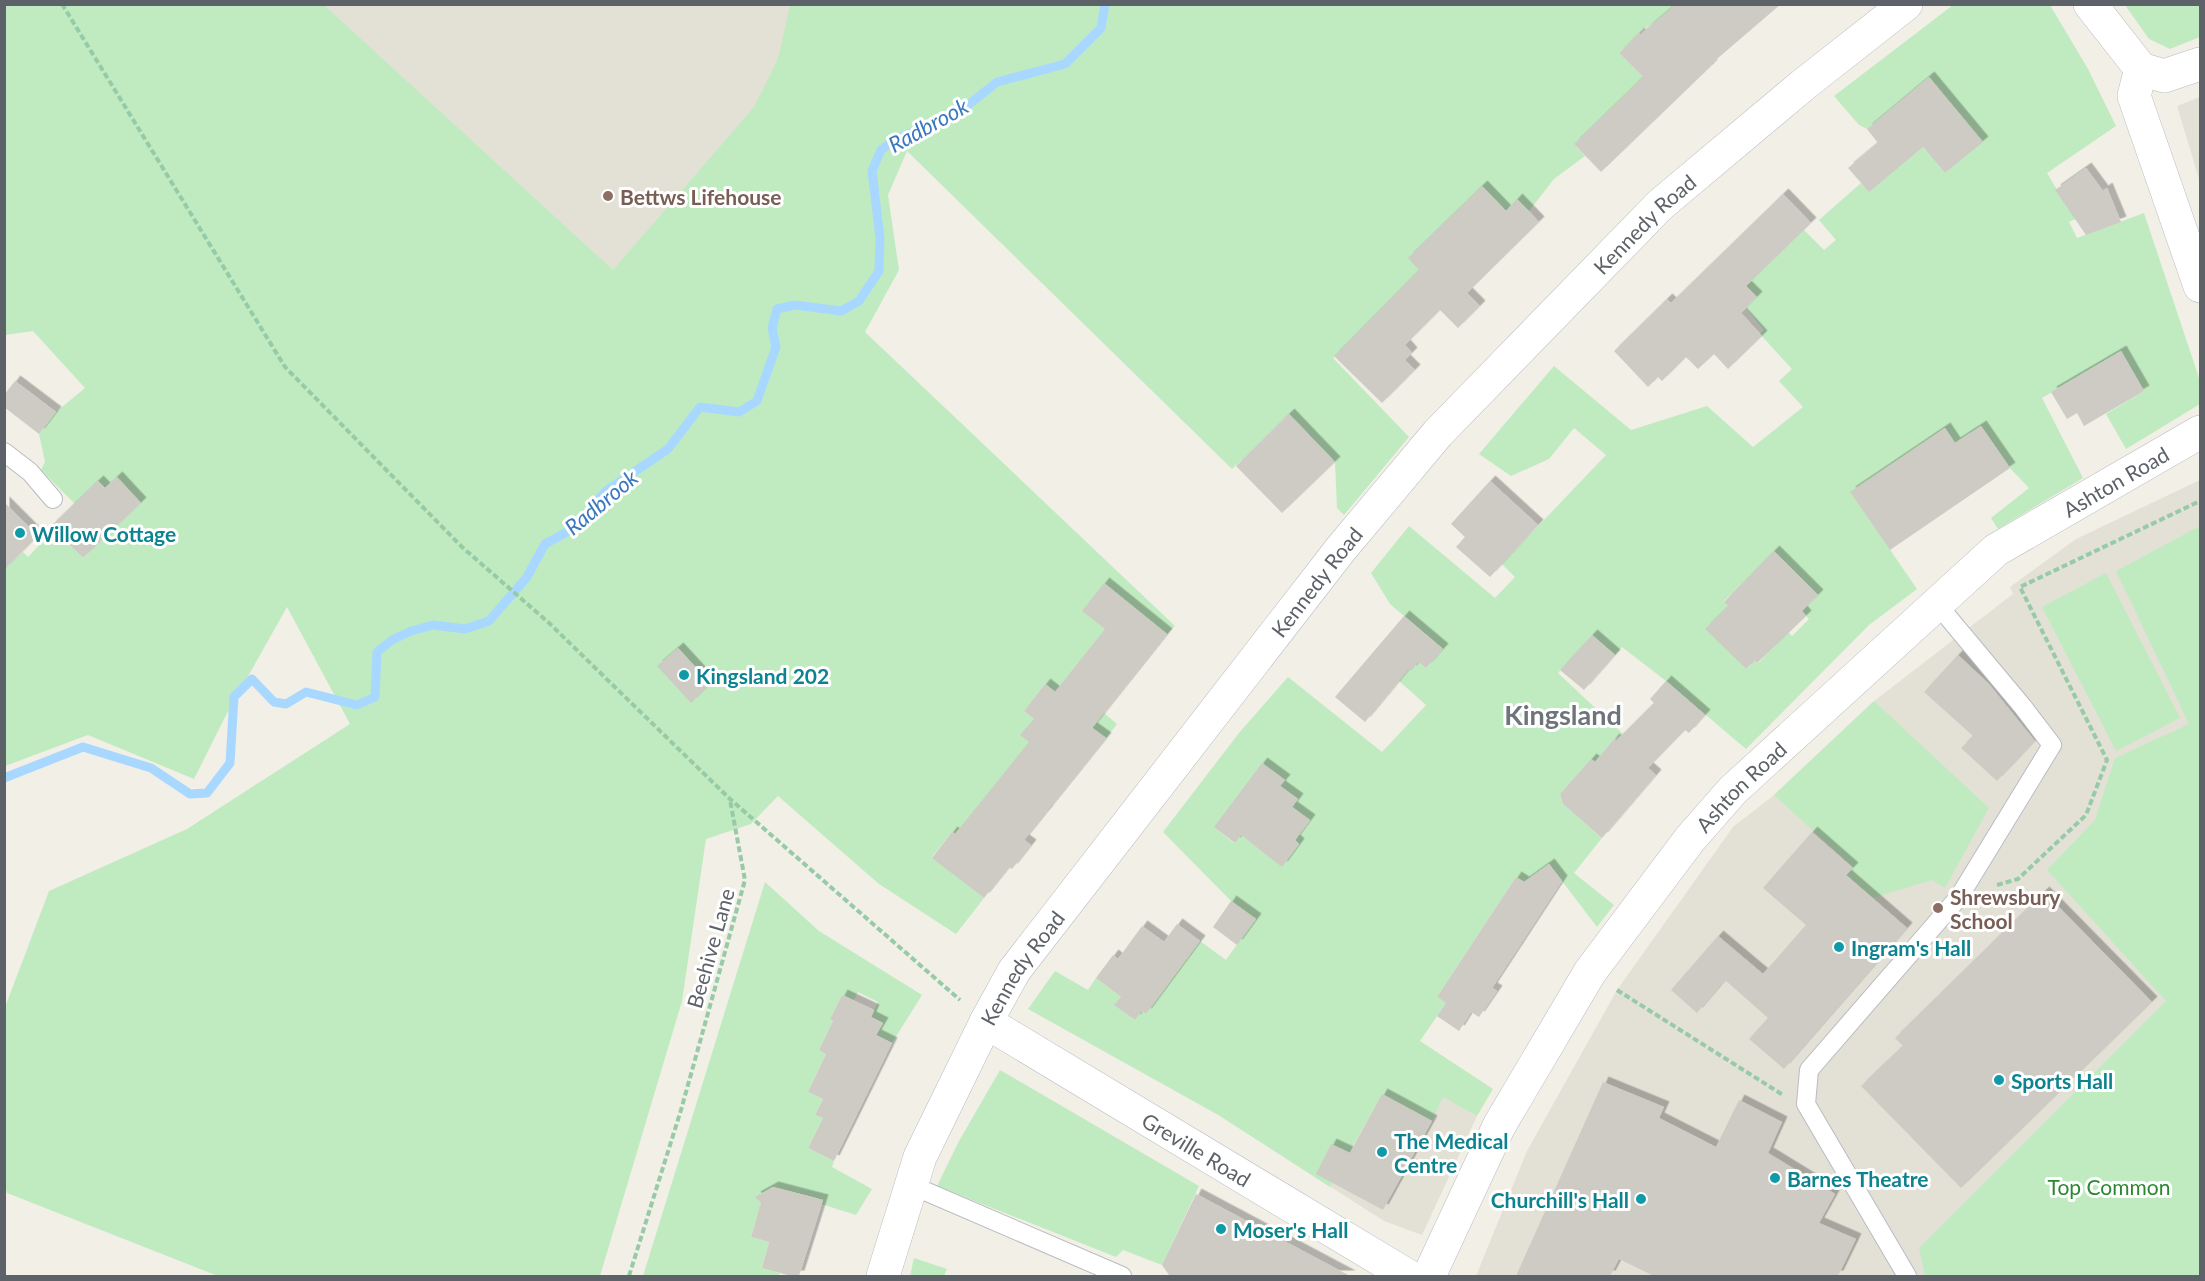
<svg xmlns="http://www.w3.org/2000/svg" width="2205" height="1281" viewBox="0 0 2205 1281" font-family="Lato,sans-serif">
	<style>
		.education { fill: #e3e1d6 }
		.green { fill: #c0ebc0; fill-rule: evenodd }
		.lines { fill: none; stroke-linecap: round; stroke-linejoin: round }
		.stream { stroke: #a8d8ff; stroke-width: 9 }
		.building { fill: #cecbc5; filter: url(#shadow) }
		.lane-casing { stroke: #b8bcc1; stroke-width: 20 }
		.street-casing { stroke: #b8bcc1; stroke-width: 34 }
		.path { stroke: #97caa6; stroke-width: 4; stroke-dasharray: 6 3; stroke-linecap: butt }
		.lane { stroke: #fff; stroke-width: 18 }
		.street { stroke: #fff; stroke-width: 33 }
		.education-dot { fill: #8d6e63; stroke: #fff; stroke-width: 2 }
		.culture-dot { fill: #0f9aa8; stroke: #fff; stroke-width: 2 }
		.labels { text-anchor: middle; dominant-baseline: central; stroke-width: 6; stroke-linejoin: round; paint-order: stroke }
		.education-label { font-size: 21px; font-weight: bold; fill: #785e54; stroke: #fff; text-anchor: start }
		.street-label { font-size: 21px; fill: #5d6268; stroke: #fff }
		.culture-label { font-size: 21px; font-weight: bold; fill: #0d838f; stroke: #fff; text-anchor: start }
		.park-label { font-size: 21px; fill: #2c8731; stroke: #fff }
		.water-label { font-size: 22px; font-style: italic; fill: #3978bd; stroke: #fff }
		.district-label { font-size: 27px; font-weight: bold; fill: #6e747a; stroke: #fff }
	</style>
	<defs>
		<filter id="shadow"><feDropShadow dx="5.5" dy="-5.5" stdDeviation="0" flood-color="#0004"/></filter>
	</defs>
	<rect width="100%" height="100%" fill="#f1efe6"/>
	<g class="education">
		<path d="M 242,5 L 936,5 L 627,387 Z"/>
		<path d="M 2200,97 L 2200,182 L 2177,106 Z"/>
		<path d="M 2200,480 L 2200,1276 L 1476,1276 L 1527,1151 L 1617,990 L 1733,827 L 1774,795 L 1874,701 L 2013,594 L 2010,587 L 2076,539 Z"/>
		<path d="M 1290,1007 L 1477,1116 L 1422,1235 L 1384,1221 L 1220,1116 Z"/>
	</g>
	<g class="green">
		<path d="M 5,5 L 324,5 L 613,270 L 754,107 L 778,59 L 790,5 L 1676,5 L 1655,22 L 1643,29 L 1619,53 L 1654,88 L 1574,144 L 1585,156 L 1554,179 L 1529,211 L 1517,200 L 1506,211 L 1482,187 L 1451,278 L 1333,358 L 1409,437 L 1344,515 L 1337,508 L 1335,462 L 1289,414 L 1232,469 L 907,151 L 888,195 L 899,270 L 865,332 L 1175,626 L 1167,634 L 1112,634 L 1104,713 L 1117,724 L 1106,738 L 1079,717 L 1082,712 L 1045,684 L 1024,711 L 1034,719 L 1021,735 L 1063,768 L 1042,796 L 1053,806 L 1045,813 L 955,834 L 952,832 L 932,857 L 984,898 L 956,934 L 879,884 L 778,796 L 751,824 L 706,839 L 682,1001 L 600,1276 L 218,1276 L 7,1193 L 4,1180 L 4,1010 L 49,891 L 187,829 L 350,724 L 287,607 L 225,717 L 194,779 L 88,735 L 5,766 L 5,565 L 7,567 L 23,552 L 28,557 L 43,541 L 58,533 L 83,558 L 141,503 L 116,477 L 105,488 L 98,481 L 75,504 L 41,470 L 45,462 L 39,434 L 56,412 L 85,388 L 33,331 L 5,335 Z"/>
		<path d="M 1953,5 L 2050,5 L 2088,69 L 2116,126 L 2047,173 L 2069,210 L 2083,215 L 2069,222 L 2077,238 L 2144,213 L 2200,381 L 2200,404 L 2126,449 L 2106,414 L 2144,391 L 2121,351 L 2042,398 L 2083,478 L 1998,529 L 1991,518 L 2029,488 L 2010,468 L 1981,426 L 1955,443 L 1945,428 L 1851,493 L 1917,589 L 1869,625 L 1746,749 L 1666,681 L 1622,647 L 1615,655 L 1592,635 L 1558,673 L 1623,734 L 1614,739 L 1595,762 L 1591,759 L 1560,794 L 1563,804 L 1602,838 L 1574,873 L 1614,905 L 1597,927 L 1549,864 L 1535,874 L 1549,894 L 1550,900 L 1516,877 L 1437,997 L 1446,1003 L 1420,1041 L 1493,1089 L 1477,1116 L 1443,1097 L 1432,1121 L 1382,1094 L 1330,1187 L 1220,1116 L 1028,1009 L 1055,971 L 1088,990 L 1096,978 L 1121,997 L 1115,1005 L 1135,1020 L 1142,1011 L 1146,1014 L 1200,941 L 1226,960 L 1255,919 L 1231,901 L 1163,832 L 1239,733 L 1288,677 L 1382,752 L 1426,705 L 1389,672 L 1418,662 L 1426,668 L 1443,649 L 1390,604 L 1371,573 L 1409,526 L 1495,598 L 1515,577 L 1502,564 L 1606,455 L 1574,428 L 1549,459 L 1511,476 L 1479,454 L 1554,366 L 1631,430 L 1707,406 L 1753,447 L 1803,407 L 1779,381 L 1792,369 L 1760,334 L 1764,330 L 1746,308 L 1757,297 L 1746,286 L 1804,230 L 1824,250 L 1836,240 L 1819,220 L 1861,183 L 1869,191 L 1923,147 L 1945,173 L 1982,142 L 1929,78 L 1867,129 L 1859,125 L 1834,96 ZM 1774,552 L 1818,595 L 1802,611 L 1809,619 L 1792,636 L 1782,626 L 1776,645 L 1758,663 L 1755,660 L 1746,669 L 1706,629 L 1728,606 L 1724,601 ZM 1280,786 L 1298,799 L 1292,807 L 1310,821 L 1295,840 L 1299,844 L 1282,866 L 1241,835 L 1234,843 L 1214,827 Z"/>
		<path d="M 2125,5 L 2200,5 L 2200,37 L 2170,49 L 2149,39 Z"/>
		<path d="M 2200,526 L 2200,1276 L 1925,1276 L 1919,1248 L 2166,1001 L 2047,870 L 2095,820 L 2115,758 L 2189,724 L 2116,571 Z"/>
		<path d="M 2106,573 L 2180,718 L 2116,751 L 2042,607 Z"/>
		<path d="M 1874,701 L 1989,808 L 1945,888 L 1932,880 L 1873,898 L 1846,875 L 1853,867 L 1774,795 Z"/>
		<path d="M 765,882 L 819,931 L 922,995 L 892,1043 L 876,1035 L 883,1023 L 871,1017 L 878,1002 L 858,992 L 854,1000 L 842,995 L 830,1019 L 833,1021 L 819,1050 L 826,1054 L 808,1092 L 823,1099 L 815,1115 L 823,1118 L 808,1148 L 834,1161 L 832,1167 L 872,1189 L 856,1215 L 821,1204 L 817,1198 L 773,1187 L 760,1195 L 758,1200 L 765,1208 L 756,1220 L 751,1237 L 769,1242 L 762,1268 L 780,1273 L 779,1276 L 643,1276 Z"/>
		<path d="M 1000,1070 L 1199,1186 L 1162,1265 L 1123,1250 L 1116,1257 L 937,1186 L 959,1141 Z"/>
		<path d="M 914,1258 L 947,1269 L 944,1276 L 910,1276 Z"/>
	</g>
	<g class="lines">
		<path class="stream" d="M 4,778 L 83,747 L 151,768 L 190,794 L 207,793 L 230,763 L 234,697 L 252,679 L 274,702 L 286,704 L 306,692 L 357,705 L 375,697 L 377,652 L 392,640 L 411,631 L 433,625 L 465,629 L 489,621 L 527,577 L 545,544 L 574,528 L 606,491 L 668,449 L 700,407 L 739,412 L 757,401 L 776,347 L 772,328 L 777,309 L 795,305 L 841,311 L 859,301 L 879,271 L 880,238 L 872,171 L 881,150 L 894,140 L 962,110 L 997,82 L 1065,64 L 1101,28 L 1105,4"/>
	</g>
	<g class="building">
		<path d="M 1676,4 L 1781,4 L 1711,64 L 1712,65 L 1601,172 L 1574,144 L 1643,77 L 1619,53 L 1639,33 L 1640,35 Z"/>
		<path d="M 1929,77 L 1983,142 L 1945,173 L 1923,147 L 1869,192 L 1848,168 L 1878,143 L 1867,129 Z"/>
		<path d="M 2086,168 L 2103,191 L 2107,188 L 2121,222 L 2086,235 L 2055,190 Z"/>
		<path d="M 1482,186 L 1506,211 L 1517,199 L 1539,222 L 1467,293 L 1480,306 L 1458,328 L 1440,310 L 1405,345 L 1412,353 L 1405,360 L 1415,370 L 1382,403 L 1334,356 L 1419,270 L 1408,258 Z"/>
		<path d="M 1783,194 L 1811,223 L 1746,286 L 1757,297 L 1741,313 L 1762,336 L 1728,369 L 1714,354 L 1698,369 L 1686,357 L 1662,381 L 1658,377 L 1648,387 L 1614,351 L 1667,299 L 1671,303 Z"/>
		<path d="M 2121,351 L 2144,391 L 2084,426 L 2077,413 L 2067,419 L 2051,392 Z"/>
		<path d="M 15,381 L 56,412 L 39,434 L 4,407 L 4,395 Z"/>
		<path d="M 1289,414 L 1335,462 L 1282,513 L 1236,466 Z"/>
		<path d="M 1981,426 L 2010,468 L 1890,550 L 1850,492 L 1945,428 L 1955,443 Z"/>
		<path d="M 117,477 L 141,503 L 83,558 L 51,526 L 98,481 L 105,488 Z"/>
		<path d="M 1490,481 L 1538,525 L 1490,577 L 1456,547 L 1465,537 L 1451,524 Z"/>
		<path d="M 4,502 L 38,536 L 4,570 Z"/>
		<path d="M 1774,551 L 1818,595 L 1802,611 L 1806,616 L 1757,663 L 1755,660 L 1746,669 L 1705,629 L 1728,606 L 1724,602 Z"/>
		<path d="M 1104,583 L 1167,634 L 1092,728 L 1106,738 L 1024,840 L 1031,845 L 1012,869 L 1009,867 L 984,898 L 932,858 L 952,832 L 955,834 L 1029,742 L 1020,735 L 1034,719 L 1024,711 L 1045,684 L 1055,692 L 1105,629 L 1082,611 Z"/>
		<path d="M 1404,616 L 1443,649 L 1426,668 L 1418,662 L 1411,671 L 1409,669 L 1365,722 L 1335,697 Z"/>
		<path d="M 1592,635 L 1615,655 L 1584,690 L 1560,670 Z"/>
		<path d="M 678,648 L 711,684 L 691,703 L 657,666 Z"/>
		<path d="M 1958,655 L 1989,684 L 2035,741 L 1997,781 L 1961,748 L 1973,736 L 1924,692 Z"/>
		<path d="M 1666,681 L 1705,715 L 1689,733 L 1685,730 L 1648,768 L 1656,775 L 1602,838 L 1563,804 L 1560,794 L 1591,759 L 1595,762 L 1614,739 L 1616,741 L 1654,703 L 1650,699 Z"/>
		<path d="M 1262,763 L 1285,780 L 1280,786 L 1298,799 L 1292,807 L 1310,820 L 1295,840 L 1299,844 L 1282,867 L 1241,835 L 1235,843 L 1214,827 Z"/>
		<path d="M 1812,832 L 1853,868 L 1846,875 L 1907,928 L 1784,1069 L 1749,1039 L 1768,1018 L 1725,980 L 1697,1013 L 1671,990 L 1718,936 L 1763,974 L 1806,925 L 1763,888 Z"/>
		<path d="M 1549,864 L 1562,881 L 1492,988 L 1497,991 L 1479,1017 L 1471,1012 L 1459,1031 L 1437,1016 L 1446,1003 L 1437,997 L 1516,877 L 1524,882 Z"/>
		<path d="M 2044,892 L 2152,1002 L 1961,1188 L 1861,1086 L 1903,1046 L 1895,1038 Z"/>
		<path d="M 1231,901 L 1256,919 L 1237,945 L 1213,927 Z"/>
		<path d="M 1177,924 L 1200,941 L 1146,1014 L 1142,1011 L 1135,1020 L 1114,1005 L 1121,997 L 1096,978 L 1113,955 L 1118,959 L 1142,926 L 1164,942 Z"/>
		<path d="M 842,995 L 874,1010 L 871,1017 L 883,1023 L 876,1035 L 892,1043 L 834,1161 L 808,1148 L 823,1118 L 815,1115 L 823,1099 L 808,1092 L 826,1054 L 819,1050 L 833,1021 L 830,1019 Z"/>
		<path d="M 1603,1082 L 1664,1107 L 1659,1118 L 1716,1147 L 1739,1100 L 1782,1122 L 1768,1153 L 1835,1194 L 1819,1223 L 1856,1239 L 1838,1276 L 1654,1276 L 1619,1259 L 1610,1276 L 1516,1276 Z"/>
		<path d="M 1382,1094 L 1432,1121 L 1383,1210 L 1316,1174 L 1331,1144 L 1350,1153 Z"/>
		<path d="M 773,1187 L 823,1200 L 799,1276 L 791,1276 L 762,1268 L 769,1242 L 751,1237 L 761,1203 L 755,1197 Z"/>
		<path d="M 1196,1194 L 1350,1276 L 1175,1276 L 1169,1275 L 1162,1265 Z"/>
	</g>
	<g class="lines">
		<g class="lane-casing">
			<g id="lane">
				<path d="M 4,452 L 30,472 L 53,499"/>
				<path d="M 911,1185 L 1122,1276"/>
				<path d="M 1907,1276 L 1806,1104 L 1809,1070 L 1959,897 L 2052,745 L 2023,707 L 1937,604"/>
			</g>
		</g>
		<g class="street-casing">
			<g id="street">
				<path d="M 2090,4 L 2141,69 L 2164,76 L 2200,64"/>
				<path d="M 2141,69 L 2134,96 L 2200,286"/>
				<path id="s1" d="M 986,1022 L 1408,1276"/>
				<path id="s2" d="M 883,1276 L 920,1157 L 986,1022 L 1014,971 L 1340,550 L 1438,433 L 1660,205 L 1803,85 L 1906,4"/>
				<path id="s3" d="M 1429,1276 L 1499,1126 L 1590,972 L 1690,839 L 1733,790 L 1996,550 L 2200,432"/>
			</g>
		</g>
		<g class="path">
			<path d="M 62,4 L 285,367 L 462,547 L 548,622 L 730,799 L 960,1000"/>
			<path d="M 1997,885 L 2018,879 L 2086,815 L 2107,760 L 2020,587 L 2200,501"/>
			<path d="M 1617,990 L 1783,1095"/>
			<path d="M 629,1276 L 681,1110 L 745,880 L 730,800"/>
		</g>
		<use href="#lane" class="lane"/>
		<use href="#street" class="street"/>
	</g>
	<g class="education-dot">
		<circle cx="608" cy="196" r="6"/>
		<circle cx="1938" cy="908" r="6"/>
	</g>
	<g class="culture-dot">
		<circle cx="20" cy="533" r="6"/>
		<circle cx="684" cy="675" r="6"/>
		<circle cx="1839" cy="947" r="6"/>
		<circle cx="1999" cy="1080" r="6"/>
		<circle cx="1382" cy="1152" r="6"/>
		<circle cx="1775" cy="1178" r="6"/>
		<circle cx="1641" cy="1199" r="6"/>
		<circle cx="1221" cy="1229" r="6"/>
	</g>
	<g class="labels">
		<g class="education-label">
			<text x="620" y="196">Bettws Lifehouse</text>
			<text x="1950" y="896">Shrewsbury<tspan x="1950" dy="24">School</tspan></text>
		</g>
		<g class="street-label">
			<text stroke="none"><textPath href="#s2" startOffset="1312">Kennedy Road</textPath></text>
			<text stroke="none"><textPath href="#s3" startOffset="1070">Ashton Road</textPath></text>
			<text stroke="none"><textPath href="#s2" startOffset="826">Kennedy Road</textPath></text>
			<text stroke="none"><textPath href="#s3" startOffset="584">Ashton Road</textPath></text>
			<text transform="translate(710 948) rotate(-74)">Beehive Lane</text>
			<text stroke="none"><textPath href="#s2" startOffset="340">Kennedy Road</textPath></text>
			<text stroke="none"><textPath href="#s1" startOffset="246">Greville Road</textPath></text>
		</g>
		<g class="culture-label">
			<text x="32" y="533">Willow Cottage</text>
			<text x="696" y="675">Kingsland 202</text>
			<text x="1851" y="947">Ingram's Hall</text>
			<text x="2011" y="1080">Sports Hall</text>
			<text x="1394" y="1140">The Medical<tspan x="1394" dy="24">Centre</tspan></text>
			<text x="1787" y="1178">Barnes Theatre</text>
			<text x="1629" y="1199" text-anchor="end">Churchill's Hall</text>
			<text x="1233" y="1229">Moser's Hall</text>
		</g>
		<g class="park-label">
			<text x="2109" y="1186">Top Common</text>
		</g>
		<g class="water-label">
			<text transform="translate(928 125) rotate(-29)">Radbrook</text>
			<text transform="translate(601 502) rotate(-40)">Radbrook</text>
		</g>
		<g class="district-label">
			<text x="1563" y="714">Kingsland</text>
		</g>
	</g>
	<rect width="2205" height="1281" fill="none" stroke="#5d6268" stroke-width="12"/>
</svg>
